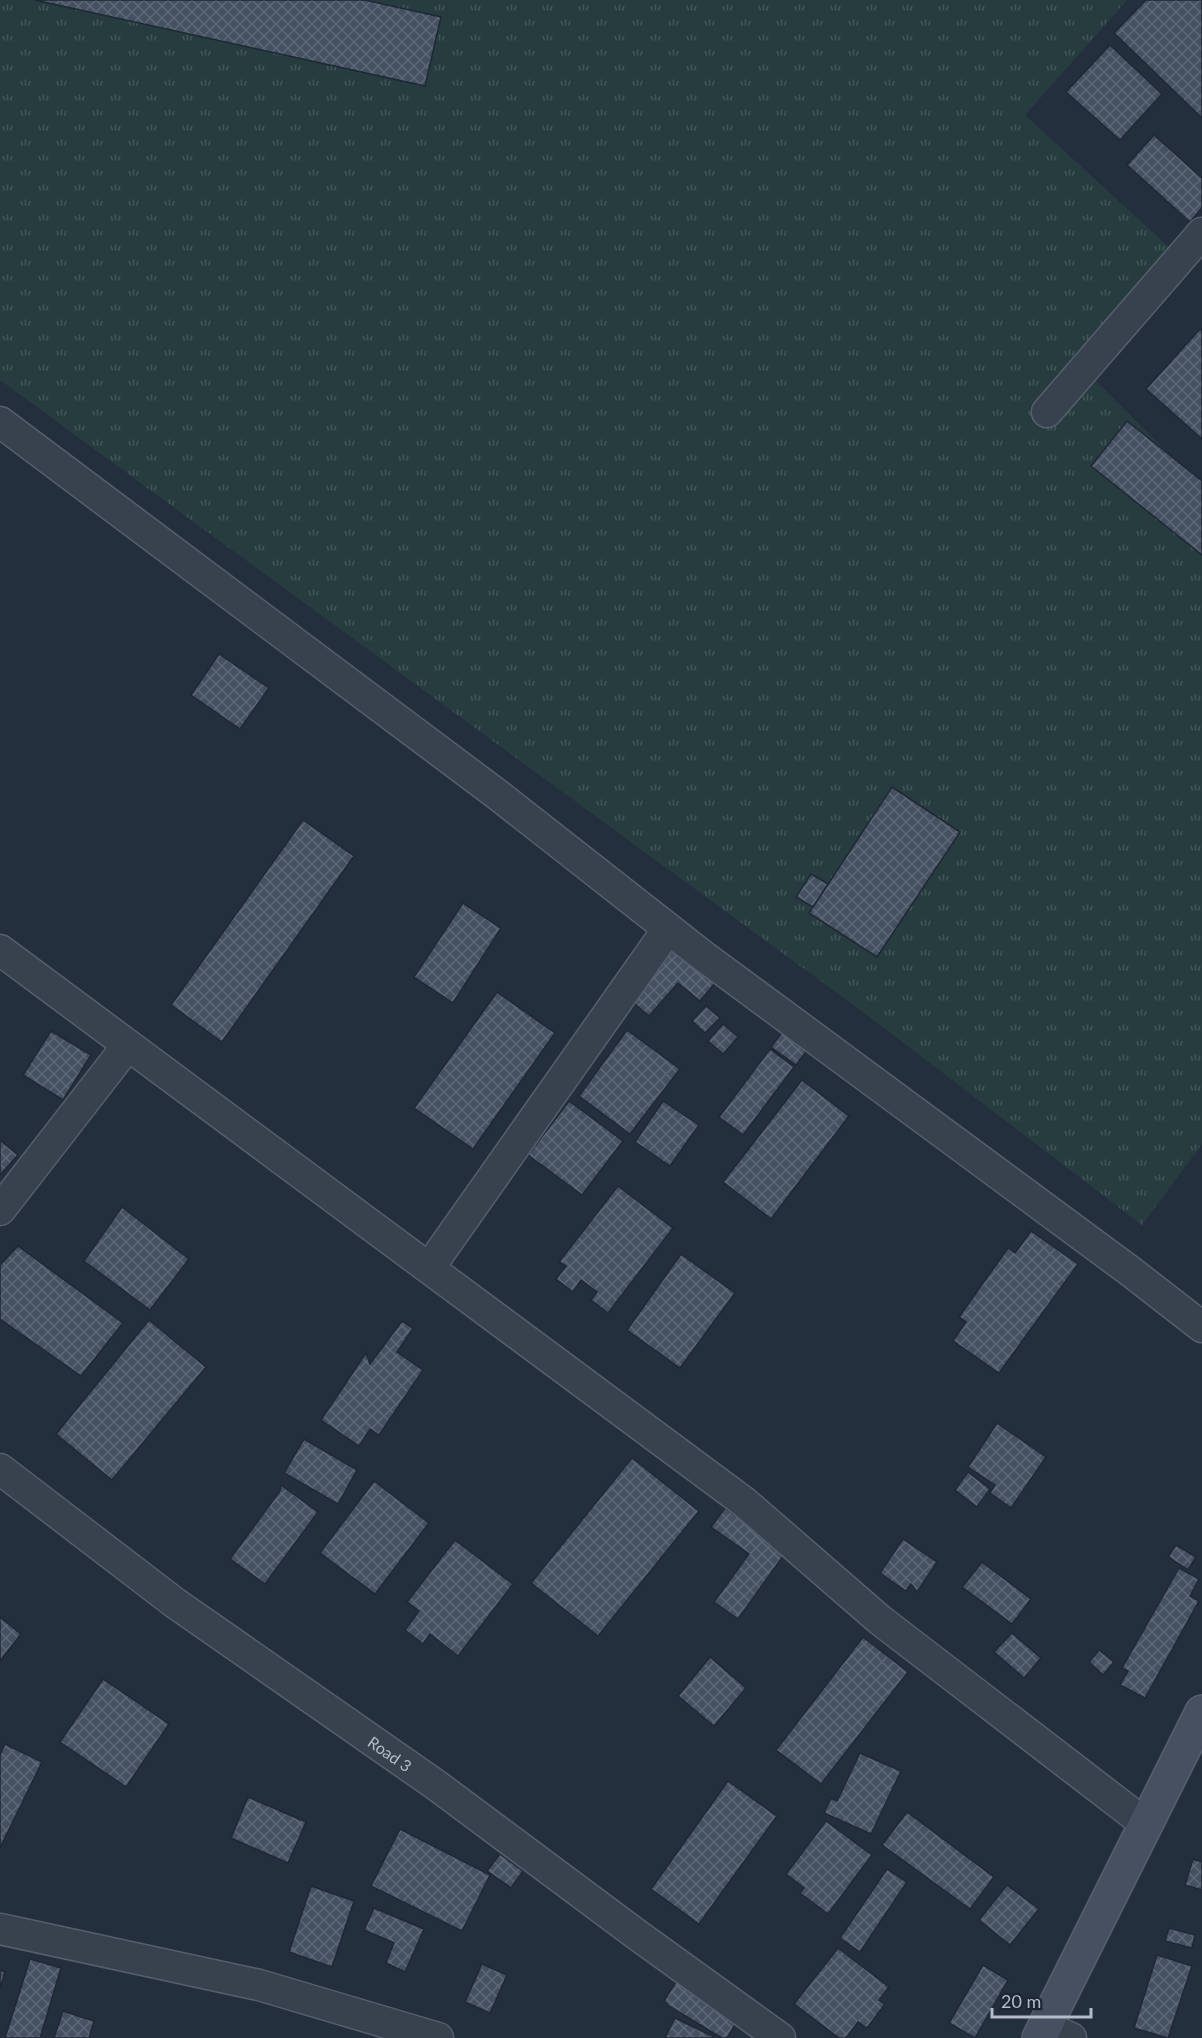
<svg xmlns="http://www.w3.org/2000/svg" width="1202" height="2038" viewBox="0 0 1202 2038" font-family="Lato,sans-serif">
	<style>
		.grass { fill: url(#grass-tufts) }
		.building { fill: url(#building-cross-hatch); stroke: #1f2835; stroke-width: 1.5 }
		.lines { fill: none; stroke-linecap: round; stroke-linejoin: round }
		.street-casing { stroke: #565f6c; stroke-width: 33 }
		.secondary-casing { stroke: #565f6c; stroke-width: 36 }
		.street { stroke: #38414e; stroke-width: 30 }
		.secondary { stroke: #465061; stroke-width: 33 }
		.labels { text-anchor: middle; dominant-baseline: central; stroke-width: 4.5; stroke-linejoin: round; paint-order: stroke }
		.street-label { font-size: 16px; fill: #b4bcc9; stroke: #1d2633 }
	</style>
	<defs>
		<pattern id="grass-tufts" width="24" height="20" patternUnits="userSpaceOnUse" patternTransform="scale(1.5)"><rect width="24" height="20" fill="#263c3f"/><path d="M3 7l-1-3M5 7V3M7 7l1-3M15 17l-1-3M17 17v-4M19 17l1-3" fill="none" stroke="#435659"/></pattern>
		<pattern id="building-cross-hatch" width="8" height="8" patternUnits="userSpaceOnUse" patternTransform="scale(1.5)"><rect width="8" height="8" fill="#455162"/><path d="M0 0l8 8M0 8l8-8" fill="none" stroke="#5d6877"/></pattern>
	</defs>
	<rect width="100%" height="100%" fill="#242f3e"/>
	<path class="grass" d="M 0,0 L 1127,0 L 1025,115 L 1172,250 L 1087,372 L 1202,487 L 1202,1144 L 1142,1225 L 863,1012 L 0,380 Z"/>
	<g class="building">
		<path d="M 35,0 L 365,0 L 441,17 L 425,86 Z"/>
		<path d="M 1146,0 L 1202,0 L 1202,118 L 1114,33 Z"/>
		<path d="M 1110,45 L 1162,94 L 1120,140 L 1066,92 Z"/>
		<path d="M 1154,135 L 1202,178 L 1202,208 L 1190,222 L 1127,165 Z"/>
		<path d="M 1200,329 L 1202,331 L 1202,439 L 1146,389 Z"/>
		<path d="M 1127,421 L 1202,481 L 1202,555 L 1091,466 Z"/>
		<path d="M 219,654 L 269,688 L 240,729 L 191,695 Z"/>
		<path d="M 892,787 L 960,832 L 877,957 L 809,913 Z"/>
		<path d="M 303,820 L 354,856 L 222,1042 L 171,1005 Z"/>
		<path d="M 811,874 L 828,884 L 813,907 L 796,897 Z"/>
		<path d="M 463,903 L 501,928 L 453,1003 L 414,977 Z"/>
		<path d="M 673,948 L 715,983 L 700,1001 L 678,983 L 649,1016 L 629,999 Z"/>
		<path d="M 497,992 L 555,1033 L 473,1149 L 414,1108 Z"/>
		<path d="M 706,1006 L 720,1018 L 705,1033 L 692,1021 Z"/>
		<path d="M 723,1024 L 738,1037 L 723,1054 L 708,1041 Z"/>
		<path d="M 786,1027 L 811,1045 L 796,1065 L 771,1047 Z"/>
		<path d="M 627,1030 L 680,1069 L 630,1134 L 579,1096 Z"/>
		<path d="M 51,1031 L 91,1055 L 63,1100 L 23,1075 Z"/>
		<path d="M 770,1049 L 794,1067 L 743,1135 L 719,1117 Z"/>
		<path d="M 802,1080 L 849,1116 L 771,1219 L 723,1182 Z"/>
		<path d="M 569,1101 L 623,1141 L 582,1195 L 528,1155 Z"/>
		<path d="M 663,1101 L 699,1125 L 670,1166 L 635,1142 Z"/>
		<path d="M 0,1140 L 18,1155 L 0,1175 Z"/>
		<path d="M 618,1186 L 673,1228 L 608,1313 L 591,1300 L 597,1292 L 581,1280 L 573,1292 L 556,1279 L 566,1266 L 559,1262 Z"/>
		<path d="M 122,1207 L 189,1259 L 150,1310 L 84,1261 Z"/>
		<path d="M 1031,1231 L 1078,1264 L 999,1373 L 953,1341 L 966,1322 L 959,1317 L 1008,1248 L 1015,1253 Z"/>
		<path d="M 18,1246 L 123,1323 L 81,1376 L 0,1319 L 0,1265 Z"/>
		<path d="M 681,1254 L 735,1293 L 680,1368 L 627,1330 Z"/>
		<path d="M 149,1320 L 206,1367 L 112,1480 L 56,1434 Z"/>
		<path d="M 402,1321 L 413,1328 L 397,1352 L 423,1370 L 379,1435 L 370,1429 L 359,1446 L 321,1420 L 366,1353 L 370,1364 Z"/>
		<path d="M 997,1423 L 1046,1457 L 1011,1508 L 990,1493 L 995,1485 L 968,1467 Z"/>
		<path d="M 304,1439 L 357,1470 L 338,1504 L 284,1473 Z"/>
		<path d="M 632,1458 L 699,1511 L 598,1636 L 531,1583 Z"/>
		<path d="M 968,1472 L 990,1489 L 977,1507 L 955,1490 Z"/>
		<path d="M 374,1481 L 429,1523 L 375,1594 L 320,1553 Z"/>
		<path d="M 281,1485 L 318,1512 L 265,1584 L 230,1559 L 280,1491 Z"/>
		<path d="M 725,1508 L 786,1552 L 738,1619 L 714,1602 L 749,1554 L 711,1527 Z"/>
		<path d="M 903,1539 L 937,1562 L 917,1592 L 911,1584 L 906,1591 L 880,1573 Z"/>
		<path d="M 455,1540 L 513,1584 L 458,1656 L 430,1634 L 423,1644 L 405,1630 L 419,1611 L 407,1602 Z"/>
		<path d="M 1176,1545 L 1196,1557 L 1188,1570 L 1168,1557 Z"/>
		<path d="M 982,1562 L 1031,1599 L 1012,1624 L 962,1587 Z"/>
		<path d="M 1179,1568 L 1199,1579 L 1190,1596 L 1199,1601 L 1145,1698 L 1120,1685 L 1128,1671 L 1122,1668 Z"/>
		<path d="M 0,1617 L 21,1634 L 0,1661 Z"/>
		<path d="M 1012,1633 L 1041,1658 L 1024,1678 L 994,1652 Z"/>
		<path d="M 863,1637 L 908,1672 L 821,1784 L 776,1750 Z"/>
		<path d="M 1099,1650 L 1114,1662 L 1103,1675 L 1089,1662 Z"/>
		<path d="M 710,1657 L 746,1688 L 714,1726 L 678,1696 Z"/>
		<path d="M 103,1679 L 169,1724 L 126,1787 L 60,1742 Z"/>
		<path d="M 5,1744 L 42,1762 L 0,1848 L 0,1755 Z"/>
		<path d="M 860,1753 L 901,1771 L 871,1834 L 824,1813 L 831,1798 L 837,1801 Z"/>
		<path d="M 728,1781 L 777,1816 L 699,1924 L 651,1889 Z"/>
		<path d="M 248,1797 L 306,1822 L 288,1863 L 231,1838 Z"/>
		<path d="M 907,1812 L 994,1877 L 970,1909 L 882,1845 Z"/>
		<path d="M 826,1821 L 872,1855 L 828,1914 L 800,1893 L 804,1888 L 786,1874 Z"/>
		<path d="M 400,1829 L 490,1875 L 462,1931 L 371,1886 Z"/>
		<path d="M 500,1854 L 523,1871 L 511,1888 L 487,1871 Z"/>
		<path d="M 1193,1859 L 1202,1862 L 1202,1890 L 1185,1885 Z"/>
		<path d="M 887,1869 L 907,1882 L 860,1952 L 840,1938 Z"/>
		<path d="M 1007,1885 L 1039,1909 L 1010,1945 L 979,1920 Z"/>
		<path d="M 311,1886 L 354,1901 L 332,1967 L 289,1952 Z"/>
		<path d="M 374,1908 L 424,1929 L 405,1972 L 386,1963 L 394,1943 L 364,1930 Z"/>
		<path d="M 1169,1928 L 1195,1935 L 1192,1948 L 1165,1941 Z"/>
		<path d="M 838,1948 L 889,1987 L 879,2000 L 885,2004 L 867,2028 L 858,2022 L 846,2038 L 839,2038 L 794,2004 Z"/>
		<path d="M 1157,1955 L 1192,1966 L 1168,2038 L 1134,2028 Z"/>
		<path d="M 30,1959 L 61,1968 L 40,2038 L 5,2038 Z"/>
		<path d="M 482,1964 L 507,1975 L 490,2013 L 465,2002 Z"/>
		<path d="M 983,1965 L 1008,1980 L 975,2038 L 949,2023 Z"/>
		<path d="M 0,1970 L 5,1972 L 0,1988 Z"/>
		<path d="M 677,1980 L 739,2018 L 727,2038 L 722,2038 L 669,2006 L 664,2001 Z"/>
		<path d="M 63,2011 L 94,2021 L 89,2038 L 54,2038 Z"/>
		<path d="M 675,2018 L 716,2038 L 665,2038 Z"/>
	</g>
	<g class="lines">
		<g class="street-casing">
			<g id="street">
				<path d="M 1047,412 L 1202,233"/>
				<path d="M 0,422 L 498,795 L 702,955 L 1130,1271 L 1202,1327"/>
				<path d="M 0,950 L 744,1502 L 880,1620 L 1147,1825"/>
				<path d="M 0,1210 L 128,1045"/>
				<path d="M 429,1268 L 668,929"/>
				<path id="s1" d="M 0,1469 L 175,1603 L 436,1785 L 636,1934 L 780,2038"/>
				<path d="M 0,1929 L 259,1985 L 438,2038"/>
				<path d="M 1044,2026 L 1071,2038"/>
			</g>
		</g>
		<g class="secondary-casing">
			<path id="secondary" d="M 1039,2038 L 1202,1712"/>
		</g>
		<use href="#street" class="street"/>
		<use href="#secondary" class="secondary"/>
	</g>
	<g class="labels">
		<g class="street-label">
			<text stroke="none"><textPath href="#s1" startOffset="483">Road 3</textPath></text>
		</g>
	</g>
	<path d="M992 2008v9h99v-9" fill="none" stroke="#b4bcc9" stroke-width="3"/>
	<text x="1001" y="2008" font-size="18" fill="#b4bcc9" stroke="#1d2633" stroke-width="4.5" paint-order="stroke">20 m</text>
</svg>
